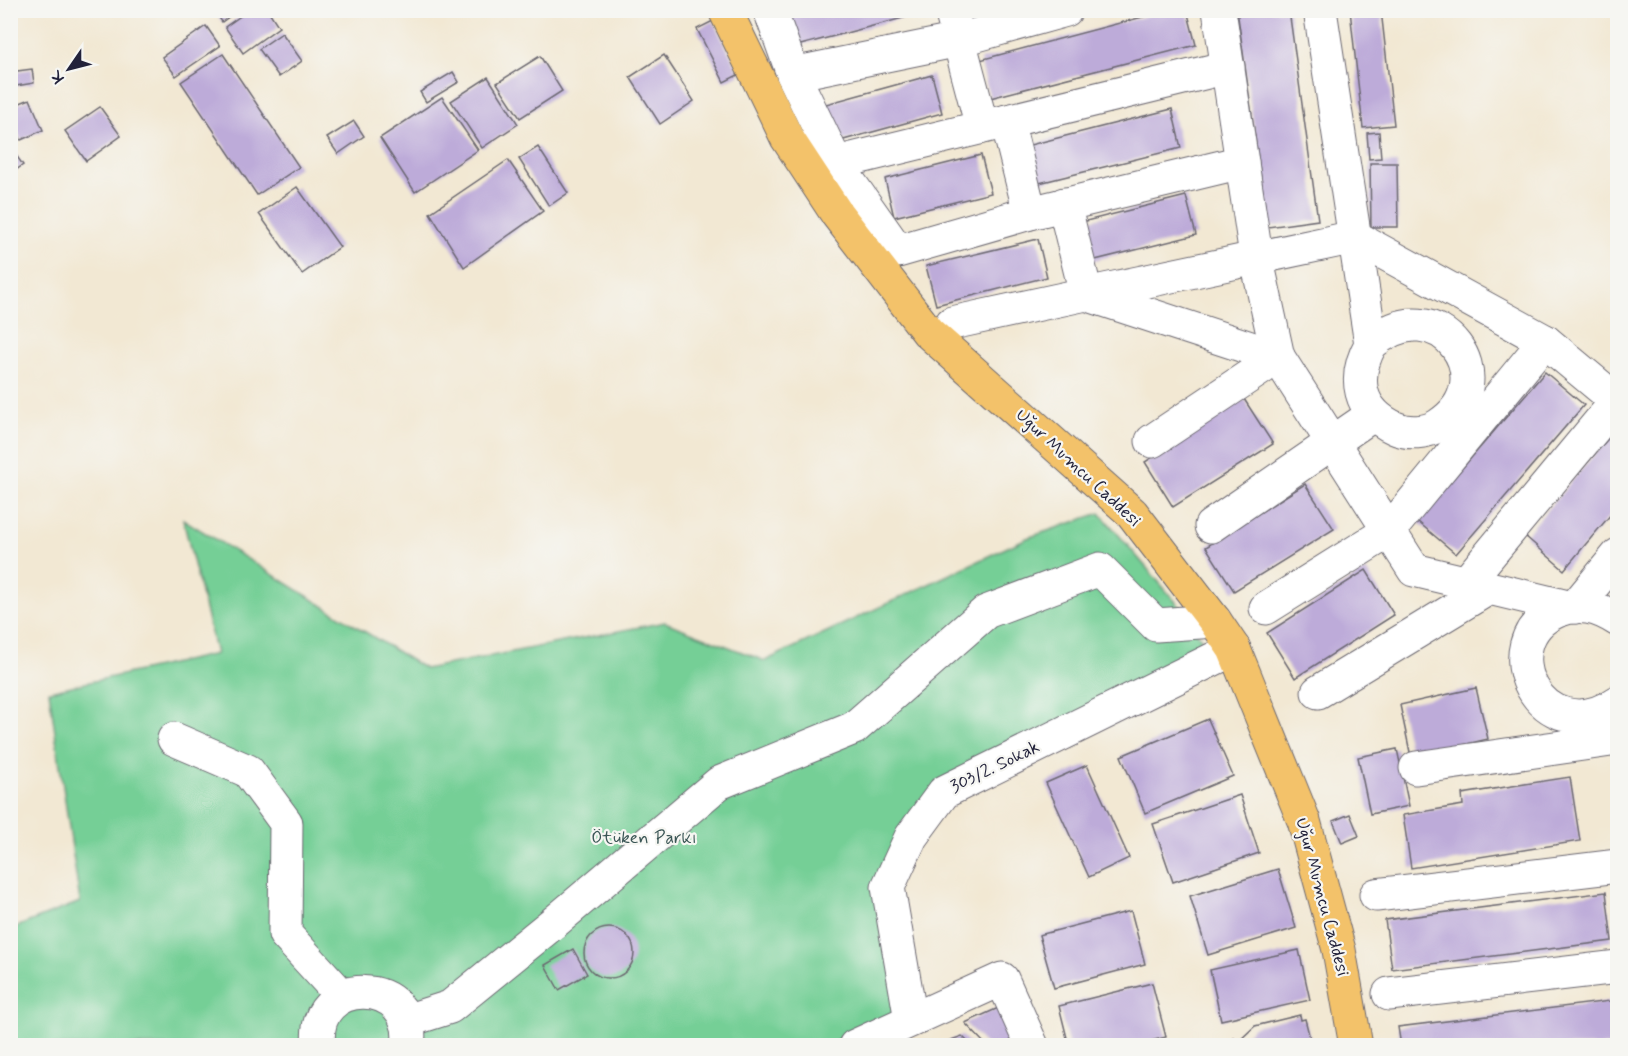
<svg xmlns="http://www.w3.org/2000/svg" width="1628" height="1056" viewBox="0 0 1628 1056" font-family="Mynerve,sans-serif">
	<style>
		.green { fill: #75cf96; stroke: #4c7868; stroke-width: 1.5 }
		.building { fill: #bdabd9 }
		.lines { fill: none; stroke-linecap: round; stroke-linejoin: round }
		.minor-casing { stroke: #6b6770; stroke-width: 35 }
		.major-casing { stroke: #6b6770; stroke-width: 35 }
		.minor { stroke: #fff; stroke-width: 33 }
		.major { stroke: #f3c26a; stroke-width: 33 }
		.labels { text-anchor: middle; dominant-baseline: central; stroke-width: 4.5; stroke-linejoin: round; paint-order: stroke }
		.street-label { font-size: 18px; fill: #22223b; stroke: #f6f6f2 }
		.park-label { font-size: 18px; fill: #3b5656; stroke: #f6f6f2 }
	</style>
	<rect width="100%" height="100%" fill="#f6f6f2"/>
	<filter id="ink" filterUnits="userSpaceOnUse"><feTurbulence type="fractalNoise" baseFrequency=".0167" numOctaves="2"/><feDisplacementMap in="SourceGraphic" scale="12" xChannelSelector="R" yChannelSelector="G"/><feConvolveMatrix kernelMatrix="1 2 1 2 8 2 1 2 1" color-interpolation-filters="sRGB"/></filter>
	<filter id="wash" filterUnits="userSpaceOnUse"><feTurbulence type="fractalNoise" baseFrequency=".008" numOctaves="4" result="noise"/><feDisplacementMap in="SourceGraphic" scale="24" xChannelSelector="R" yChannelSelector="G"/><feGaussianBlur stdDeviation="1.35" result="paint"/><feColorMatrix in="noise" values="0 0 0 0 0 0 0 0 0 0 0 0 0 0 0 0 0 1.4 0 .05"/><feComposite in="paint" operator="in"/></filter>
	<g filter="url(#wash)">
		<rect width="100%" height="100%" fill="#f2e8d3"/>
		<path class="green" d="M 1100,513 L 1180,607 L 1208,649 L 944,792 L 888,887 L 908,1004 L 854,1045 L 11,1046 L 11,929 L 80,902 L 49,691 L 216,654 L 183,519 L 425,669 L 665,622 L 765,661 L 1027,538 Z"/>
		<g id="blocks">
			<g class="building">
				<path d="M 214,10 L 238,10 L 222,22 Z"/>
				<path d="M 249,10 L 268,10 L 279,27 L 243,53 L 225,27 Z"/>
				<path d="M 787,10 L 921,10 L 922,13 L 789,48 Z"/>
				<path d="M 1169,10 L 1187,10 L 1196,45 L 990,98 L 980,60 Z"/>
				<path d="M 1237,10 L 1289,10 L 1318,220 L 1268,227 Z"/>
				<path d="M 1350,10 L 1381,10 L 1394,125 L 1363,128 Z"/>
				<path d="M 713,21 L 740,74 L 724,82 L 697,29 Z"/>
				<path d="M 206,26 L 220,46 L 176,76 L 162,57 Z"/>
				<path d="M 282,33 L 302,61 L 279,77 L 259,49 Z"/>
				<path d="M 223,54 L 299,167 L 257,195 L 181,82 Z"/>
				<path d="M 664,55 L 694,101 L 660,124 L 630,77 Z"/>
				<path d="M 540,56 L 562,91 L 520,118 L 497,83 Z"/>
				<path d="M 32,69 L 34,83 L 10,87 L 10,72 Z"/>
				<path d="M 453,72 L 459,82 L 426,102 L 420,92 Z"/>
				<path d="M 932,75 L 942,113 L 836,142 L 826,104 Z"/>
				<path d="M 488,77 L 518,124 L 482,148 L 451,101 Z"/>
				<path d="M 442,97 L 478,150 L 415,192 L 380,138 Z"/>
				<path d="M 30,99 L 43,130 L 21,140 L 10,116 L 10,107 Z"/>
				<path d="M 100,107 L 121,136 L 86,161 L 65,131 Z"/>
				<path d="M 1172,109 L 1181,148 L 1031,185 L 1022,147 Z"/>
				<path d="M 354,121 L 364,136 L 338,154 L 327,138 Z"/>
				<path d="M 1379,132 L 1381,158 L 1369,159 L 1367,133 Z"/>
				<path d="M 538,147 L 568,193 L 549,206 L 519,159 Z"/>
				<path d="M 13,151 L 23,165 L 10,174 L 10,152 Z"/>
				<path d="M 981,155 L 991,193 L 894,217 L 885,179 Z"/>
				<path d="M 508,160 L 543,211 L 464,267 L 430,213 Z"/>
				<path d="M 1370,163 L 1397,163 L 1398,227 L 1371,227 Z"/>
				<path d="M 297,187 L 340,247 L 302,274 L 259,214 Z"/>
				<path d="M 1186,196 L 1196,235 L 1087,262 L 1078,223 Z"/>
				<path d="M 1038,239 L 1047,277 L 936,305 L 926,266 Z"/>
				<path d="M 1545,372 L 1584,405 L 1456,554 L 1417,521 Z"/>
				<path d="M 1244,399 L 1273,444 L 1173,507 L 1145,462 Z"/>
				<path d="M 1618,427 L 1618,506 L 1564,570 L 1525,536 Z"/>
				<path d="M 1305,484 L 1334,529 L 1234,591 L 1206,547 Z"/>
				<path d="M 1366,570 L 1394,615 L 1295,678 L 1267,633 Z"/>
				<path d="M 1476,688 L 1488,739 L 1411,757 L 1400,705 Z"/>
				<path d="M 1208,719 L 1233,776 L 1145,813 L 1121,756 Z"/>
				<path d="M 1397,749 L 1409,806 L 1370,814 L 1358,757 Z"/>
				<path d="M 1087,765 L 1129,858 L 1089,877 L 1046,783 Z"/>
				<path d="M 1570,777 L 1580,841 L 1411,868 L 1403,815 L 1463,805 L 1462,794 Z"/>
				<path d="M 1240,795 L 1259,853 L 1173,882 L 1153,824 Z"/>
				<path d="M 1350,814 L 1359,836 L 1342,843 L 1333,821 Z"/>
				<path d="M 1278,869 L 1296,928 L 1208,955 L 1190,896 Z"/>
				<path d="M 1606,892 L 1612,941 L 1392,969 L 1385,920 Z"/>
				<path d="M 1131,911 L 1145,964 L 1054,988 L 1039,935 Z"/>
				<circle cx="609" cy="953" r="25"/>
				<path d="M 573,949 L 587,974 L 559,990 L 545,965 Z"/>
				<path d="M 1299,950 L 1310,1000 L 1221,1020 L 1210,970 Z"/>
				<path d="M 1152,983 L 1166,1037 L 1132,1046 L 1069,1046 L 1059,1006 Z"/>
				<path d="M 1618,1000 L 1618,1046 L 1401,1046 L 1398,1027 Z"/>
				<path d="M 1005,1005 L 1023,1046 L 987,1046 L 965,1023 Z"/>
				<path d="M 1300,1015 L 1301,1020 L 1305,1019 L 1312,1046 L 1225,1046 L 1234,1038 L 1238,1042 L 1255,1026 Z"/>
				<path d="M 962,1036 L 972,1046 L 938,1046 L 937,1045 Z"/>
			</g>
		</g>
	</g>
	<g filter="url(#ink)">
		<use href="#blocks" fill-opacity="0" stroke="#6b6770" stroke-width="1.5"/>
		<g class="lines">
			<g class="minor-casing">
				<g id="minor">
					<path d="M 770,10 L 793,74 L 836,163 L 898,251 L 1030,213 L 1242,162"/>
					<path d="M 951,10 L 982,127"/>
					<path d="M 1219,10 L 1256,256 L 1278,357"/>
					<path d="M 1320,10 L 1371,344 C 1352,378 1358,411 1395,428 C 1408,434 1427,433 1439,425 C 1507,381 1438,284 1371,344"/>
					<path d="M 793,74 L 959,40 L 1066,10"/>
					<path d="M 1007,121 L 1030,213"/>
					<path d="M 836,163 L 1228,67"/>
					<path d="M 1064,204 L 1086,294 L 1355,237 L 1545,341"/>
					<path d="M 952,323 L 1086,294 L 1278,357"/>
					<path d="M 1152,441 L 1278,357 L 1414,570 L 1568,607"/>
					<path d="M 1211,526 L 1374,414"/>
					<path d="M 1575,607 L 1618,555"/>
					<path d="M 1266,608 L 1389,531 L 1545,341 L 1617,401 L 1466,583"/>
					<path d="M 1618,620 C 1598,607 1579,602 1557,611 C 1488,641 1540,755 1618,702"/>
					<path d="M 1318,692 L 1489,588"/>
					<path d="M 174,739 L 248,771 L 286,823 L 285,934 L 342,996"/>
					<path d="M 1416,768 L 1618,739"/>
					<path d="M 1376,895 L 1618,866"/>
					<path d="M 1389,994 L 1618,967"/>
					<path d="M 911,1020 L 888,887 L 911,837 L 944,792 L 1234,649"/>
					<path d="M 406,1021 L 450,1007 L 557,920 L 719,783 L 854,728 L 986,612 L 1100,569 L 1156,625 L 1215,621"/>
					<path d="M 319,1046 C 309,973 419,976 408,1046"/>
					<path d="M 855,1046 L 1002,979 L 1032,1046"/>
				</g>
			</g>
			<g class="major-casing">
				<path id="major" d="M 725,10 L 787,138 L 837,214 L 928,332 L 1132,513 L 1215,621 L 1234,649 L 1304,821 L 1339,950 L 1356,1046"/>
			</g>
			<use href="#minor" class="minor"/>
			<use href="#major" class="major"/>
		</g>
	</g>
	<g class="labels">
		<g class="street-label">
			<text transform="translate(1078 468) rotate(43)">Uğur Mumcu Caddesi</text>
			<text transform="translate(995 767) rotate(-26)">303/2. Sokak</text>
			<text transform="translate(1322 897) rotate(75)">Uğur Mumcu Caddesi</text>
		</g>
		<g class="park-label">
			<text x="644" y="838">Ötüken Parkı</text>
		</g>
	</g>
	<rect width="1628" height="1056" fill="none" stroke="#f6f6f2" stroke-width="36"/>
	<g transform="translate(69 69) rotate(235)" stroke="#f6f6f2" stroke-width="4.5" paint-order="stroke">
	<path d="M0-4.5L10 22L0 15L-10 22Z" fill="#22223b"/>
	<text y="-9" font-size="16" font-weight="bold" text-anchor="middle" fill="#22223b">K</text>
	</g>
</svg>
